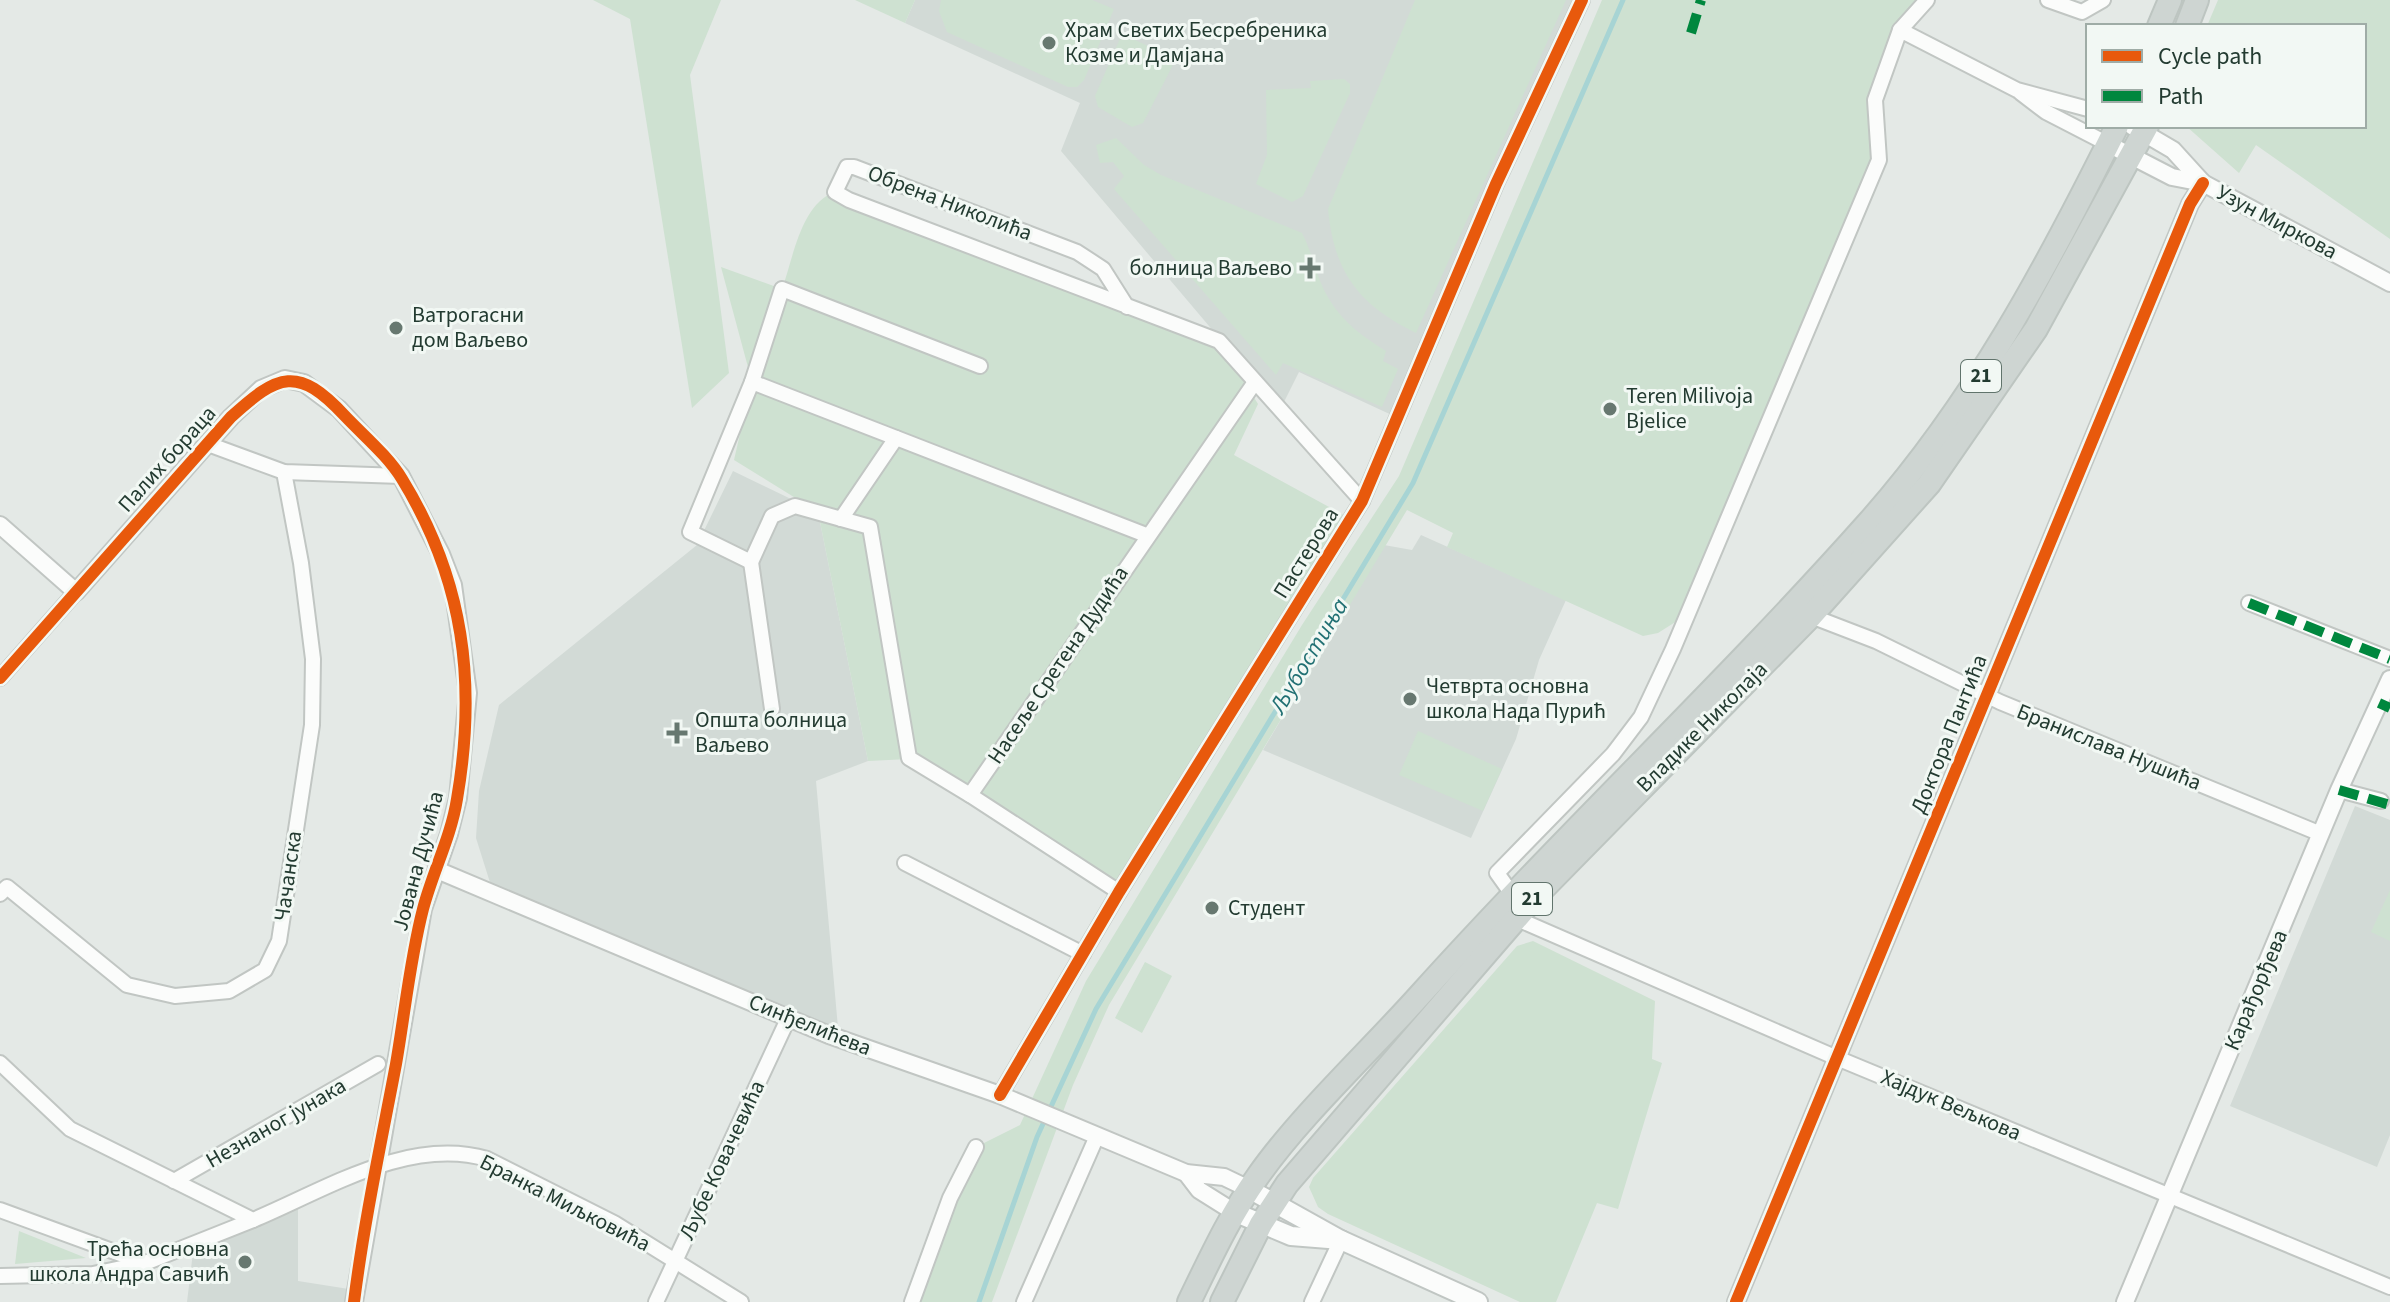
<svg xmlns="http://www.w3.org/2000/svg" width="2390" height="1302" viewBox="0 0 2390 1302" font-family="'Source Sans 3',sans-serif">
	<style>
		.built { fill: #d2dad6 }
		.green { fill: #cee1d1 }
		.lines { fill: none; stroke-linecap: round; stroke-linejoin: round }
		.stream { stroke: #a7d4d4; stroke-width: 5 }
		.minor-casing { stroke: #c1c6c3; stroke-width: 18 }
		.tertiary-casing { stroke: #c1c6c3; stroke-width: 20 }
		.secondary-casing { stroke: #c0c6c3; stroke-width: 22 }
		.primary-casing { stroke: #bdc5c1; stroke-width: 26 }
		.minor { stroke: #fbfcfb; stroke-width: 14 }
		.tertiary { stroke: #fbfcfb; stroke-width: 16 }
		.secondary { stroke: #fbfcfb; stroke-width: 18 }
		.primary { stroke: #ced5d2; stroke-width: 22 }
		.quiet { stroke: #00873e; stroke-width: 10; stroke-dasharray: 20 10; stroke-linecap: butt }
		.cycleway-casing { stroke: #f2f8f4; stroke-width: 17 }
		.cycleway { stroke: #e8590c; stroke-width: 12 }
		.poi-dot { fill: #677870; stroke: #f2f8f4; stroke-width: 3 }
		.labels { text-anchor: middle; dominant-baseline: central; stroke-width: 6; stroke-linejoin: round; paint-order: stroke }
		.shield { fill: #f2f8f4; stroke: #61746c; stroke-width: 2 }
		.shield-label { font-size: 20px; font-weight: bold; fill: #233b31 }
		.poi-label { font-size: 22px; fill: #233b31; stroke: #f2f8f4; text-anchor: start }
		.street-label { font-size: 22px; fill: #233b31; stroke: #f2f8f4 }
		.water-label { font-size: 24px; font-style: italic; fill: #217073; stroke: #f2f8f4 }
	</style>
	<rect width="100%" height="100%" fill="#e4e9e6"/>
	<g class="built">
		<path d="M 915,0 L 1582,0 L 1396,417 L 1299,372 L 1280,410 L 1061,151 L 1080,103 L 905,23 Z"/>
		<path d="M 733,471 L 818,512 L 868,761 L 816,781 L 839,1039 L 493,892 L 476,838 L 479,791 L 499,705 L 697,545 Z"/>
		<path d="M 1421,535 L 1566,600 L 1539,660 L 1516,739 L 1471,838 L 1263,750 L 1384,545 L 1412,550 Z"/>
		<path d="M 2355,806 L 2390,820 L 2390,1135 L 2377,1167 L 2230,1106 Z"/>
		<path d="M 298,1201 L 298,1281 L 355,1290 L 354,1302 L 187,1302 L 194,1244 Z"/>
	</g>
	<g class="green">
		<path d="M 593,0 L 721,0 L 690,75 L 729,373 L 692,408 L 630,19 Z"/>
		<path d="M 855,0 L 915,0 L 905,23 Z"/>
		<path d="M 941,0 L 1092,0 L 1114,9 L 1084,80 L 1077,87 L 1068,87 L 947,32 L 939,11 Z"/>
		<path d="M 1415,0 L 1566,0 L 1416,333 C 1359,305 1334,273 1328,209 Z"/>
		<path d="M 1602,0 L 1927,0 L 1900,30 L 1875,100 L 1879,160 L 1688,614 L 1658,633 L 1643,636 L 1447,547 L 1453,533 L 1407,510 L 1109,1005 L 1073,1085 L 992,1302 L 912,1302 L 976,1147 L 1020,1125 L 1086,981 L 1302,625 L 1399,476 Z"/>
		<path d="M 2218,0 L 2390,0 L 2390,239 L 2256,145 L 2239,173 L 2186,126 L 2364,126 L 2364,26 L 2207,26 Z"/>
		<path d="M 1122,34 L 1176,59 L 1143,123 L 1132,127 L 1098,107 L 1095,96 Z"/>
		<path d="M 1344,79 L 1350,84 L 1350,93 L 1303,196 L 1292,202 L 1256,184 L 1267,155 L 1266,90 L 1311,88 L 1310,81 Z"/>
		<path d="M 1116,138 L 1144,165 L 1161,175 L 1302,233 C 1311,250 1315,270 1323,288 C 1337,317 1358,334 1386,351 L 1383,361 L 1398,369 L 1382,407 L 1283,363 L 1276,375 L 1114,189 L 1124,176 L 1113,162 L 1100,163 L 1096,145 Z"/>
		<path d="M 835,192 L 1219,341 L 1258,404 L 1234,455 L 1351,519 L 1119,892 L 909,759 L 868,761 L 818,512 L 734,460 L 752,382 L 721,267 L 782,289 C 793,259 801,203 835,192 Z"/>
		<path d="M 1418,731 L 1502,769 L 1483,811 L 1399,775 Z"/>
		<path d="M 2390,890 L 2390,941 L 2371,932 Z"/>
		<path d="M 1533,941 L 1655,1001 L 1652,1059 L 1662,1063 L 1618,1209 L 1597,1203 L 1556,1302 L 1520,1302 L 1328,1214 L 1318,1207 L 1309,1187 L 1313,1178 L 1517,946 Z"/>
		<path d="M 1145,962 L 1172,976 L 1142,1033 L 1115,1018 Z"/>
		<path d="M 19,1231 L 86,1258 L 15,1264 Z"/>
	</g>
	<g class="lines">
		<path class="stream" d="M 979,1302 L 1037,1137 L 1096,1009 L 1413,483 L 1623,0"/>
		<g class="minor-casing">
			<g id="minor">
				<path d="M 2048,0 L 2082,12 L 2103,0"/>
				<path d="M 1900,30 L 2017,90 L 2088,109"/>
				<path d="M 2021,93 L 2046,112 L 2108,144"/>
				<path d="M 1127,307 L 1103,269 L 1077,252 L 854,167 L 847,167 L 835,192 L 849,200 L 1219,341 L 1362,501"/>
				<path d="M 752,382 L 1146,535"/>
				<path d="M 208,444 L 284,472 L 401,476"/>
				<path d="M 841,519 L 896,438"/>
				<path d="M 751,562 L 772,709"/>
				<path d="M 2249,603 L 2390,659"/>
				<path d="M 1811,616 L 1876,641 L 2000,702 L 2321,834"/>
				<path d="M 0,678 L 76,592"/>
				<path d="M 2339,790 L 2381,801"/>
				<path d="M 970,795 L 909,758 L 870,527 L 795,506 L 772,516 L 751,562 L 690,532 L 752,382 L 782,289 L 980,366"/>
				<path d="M 905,863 L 1083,954"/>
				<path d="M 1119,892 L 970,795 L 1255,382"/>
				<path d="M 0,894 L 7,887 L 127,985 L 175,996 L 229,991 L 265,970 L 279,941 L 312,725 L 313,659 L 301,563 L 284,472"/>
				<path d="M 1512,894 L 1497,873 L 1613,754 L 1641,717 L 1673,649 L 1879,160 L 1875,100 L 1900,30 L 1927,0"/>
				<path d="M 1515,918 L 1837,1058 L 2390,1287"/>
				<path d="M 0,1063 L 70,1129 L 253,1220 C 323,1191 408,1136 487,1159 L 614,1223 L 741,1302"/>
				<path d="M 1000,1095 L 1119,892 L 1362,501 L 1496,184 L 1582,0"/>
				<path d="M 174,1181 L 378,1064"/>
				<path d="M 0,1210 L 145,1263"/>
				<path d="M 0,1276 L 93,1274 L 145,1263 L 253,1220"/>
				<path d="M 656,1302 L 788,1019"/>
				<path d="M 912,1302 L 950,1198 L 976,1147"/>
				<path d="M 1024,1302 L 1097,1136"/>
				<path d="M 1312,1302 L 1341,1240"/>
			</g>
		</g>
		<g class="tertiary-casing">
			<g id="tertiary">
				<path d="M 2132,126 L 2173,150 L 2203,183 L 2390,283"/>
				<path d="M 2108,144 L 2172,177 L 2203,183"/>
				<path d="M 0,525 L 76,592 L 231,417 L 261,389 L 285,379 L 304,383 L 339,409 L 401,476 L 441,554 L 453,585 L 468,693 L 458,798 L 449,834 L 423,909 L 354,1302"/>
				<path d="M 437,870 L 829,1035 L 1000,1095 L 1186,1173 L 1224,1177 L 1249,1189"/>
				<path d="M 1186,1173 L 1199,1190 L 1234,1212"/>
				<path d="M 1736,1302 L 2190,204 L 2203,183"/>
				<path d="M 2125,1302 L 2339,790 L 2390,679"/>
			</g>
		</g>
		<g class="secondary-casing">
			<g id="secondary">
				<path d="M 1249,1189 L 1341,1240 L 1478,1302"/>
				<path d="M 1234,1212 L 1291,1236 L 1341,1240"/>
			</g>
		</g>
		<g class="primary-casing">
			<g id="primary">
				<path d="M 2159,26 L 2170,0"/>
				<path d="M 2187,26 L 2197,0"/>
				<path d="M 1189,1302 C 1210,1259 1230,1215 1258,1176 C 1301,1115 1369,1052 1420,995 C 1565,834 1724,685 1868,523 C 1974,404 2047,267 2117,126"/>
				<path d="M 1222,1302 L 1261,1224 L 1287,1184 L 1534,898 L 1811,616 L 1929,484 L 2036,329 L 2147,126"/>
			</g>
		</g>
		<use href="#minor" class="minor"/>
		<use href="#tertiary" class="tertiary"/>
		<use href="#secondary" class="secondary"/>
		<use href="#primary" class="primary"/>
		<g class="quiet">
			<path d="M 1691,33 L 1701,0"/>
			<path d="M 2249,603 L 2390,659"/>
			<path d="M 2379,703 L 2390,708"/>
			<path d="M 2339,790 L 2390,805"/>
		</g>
		<g class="cycleway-casing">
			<g id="cycleway">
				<path d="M 0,678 L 231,417 C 278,374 298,365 345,416 C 364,436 388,456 402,479 C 464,580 477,683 457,799 C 451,837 433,871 423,909 C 410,959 405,1012 396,1064 C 381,1143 364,1222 354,1302"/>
				<path d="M 1000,1095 L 1119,892 L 1362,501 L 1496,184 L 1582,0"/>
				<path d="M 1736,1302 L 2190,204 L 2203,183"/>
			</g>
		</g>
		<use href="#cycleway" class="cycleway"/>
	</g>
	<g class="poi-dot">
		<circle cx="1049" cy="43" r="8"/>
		<path d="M1306 256h8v8h8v8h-8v8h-8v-8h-8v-8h8z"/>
		<circle cx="396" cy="328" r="8"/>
		<circle cx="1610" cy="409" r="8"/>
		<circle cx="1410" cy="699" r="8"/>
		<path d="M673 721h8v8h8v8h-8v8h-8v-8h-8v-8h8z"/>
		<circle cx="1212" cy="908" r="8"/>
		<circle cx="245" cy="1262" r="8"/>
	</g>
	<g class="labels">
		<g class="shield">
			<rect x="1961" y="360" width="40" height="32" rx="6"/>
			<rect x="1512" y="883" width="40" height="32" rx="6"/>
		</g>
		<g class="shield-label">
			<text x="1981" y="376">21</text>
			<text x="1532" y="899">21</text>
		</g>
		<g class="poi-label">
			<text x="1065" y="30">Храм Светих Бесребреника<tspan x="1065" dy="25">Козме и Дамјана</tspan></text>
			<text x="1292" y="268" text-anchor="end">болница Ваљево</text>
			<text x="412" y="315">Ватрогасни<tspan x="412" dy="25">дом Ваљево</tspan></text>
			<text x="1626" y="396">Teren Milivoja<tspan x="1626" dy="25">Bjelice</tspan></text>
			<text x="1426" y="686">Четврта основна<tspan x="1426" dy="25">школа Нада Пурић</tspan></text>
			<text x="695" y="720">Општа болница<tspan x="695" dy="25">Ваљево</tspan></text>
			<text x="1228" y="908">Студент</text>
			<text x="229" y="1249" text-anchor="end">Трећа основна<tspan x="229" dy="25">школа Андра Савчић</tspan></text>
		</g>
		<g class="street-label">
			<text transform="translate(950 203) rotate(21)">Обрена Николића</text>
			<text transform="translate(2277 222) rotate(28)">Узун Миркова</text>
			<text transform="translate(167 459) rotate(-48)">Палих бораца</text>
			<text transform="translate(1306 553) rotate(-58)">Пастерова</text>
			<text transform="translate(1058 665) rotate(-56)">Насеље Сретена Дудића</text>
			<text transform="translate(1702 727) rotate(-45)">Владике Николаја</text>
			<text transform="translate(1949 734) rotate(-68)">Доктора Пантића</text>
			<text transform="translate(2109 747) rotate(22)">Бранислава Нушића</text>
			<text transform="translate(418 861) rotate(-75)">Јована Дучића</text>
			<text transform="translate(288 876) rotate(-82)">Чачанска</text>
			<text transform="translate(2256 990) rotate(-67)">Карађорђева</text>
			<text transform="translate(810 1025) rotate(22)">Синђелићева</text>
			<text transform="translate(1951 1105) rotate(23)">Хајдук Вељкова</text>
			<text transform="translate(276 1123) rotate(-30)">Незнаног јунака</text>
			<text transform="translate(722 1160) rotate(-65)">Љубе Ковачевића</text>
			<text transform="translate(565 1203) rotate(27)">Бранка Миљковића</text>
		</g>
		<g class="water-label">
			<text transform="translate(1309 656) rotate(-59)">Љубостиња</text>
		</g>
	</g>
	<rect x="2086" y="24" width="280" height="104" fill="#f2f8f4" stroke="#9faca6" stroke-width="2"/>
	<rect x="2102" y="50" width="40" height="12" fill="#e8590c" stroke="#9faca6" stroke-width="2"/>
	<text x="2158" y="64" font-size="24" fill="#233b31">Cycle path</text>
	<rect x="2102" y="90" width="40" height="12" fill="#00873e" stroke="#9faca6" stroke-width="2"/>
	<text x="2158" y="104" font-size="24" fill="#233b31">Path</text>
</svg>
